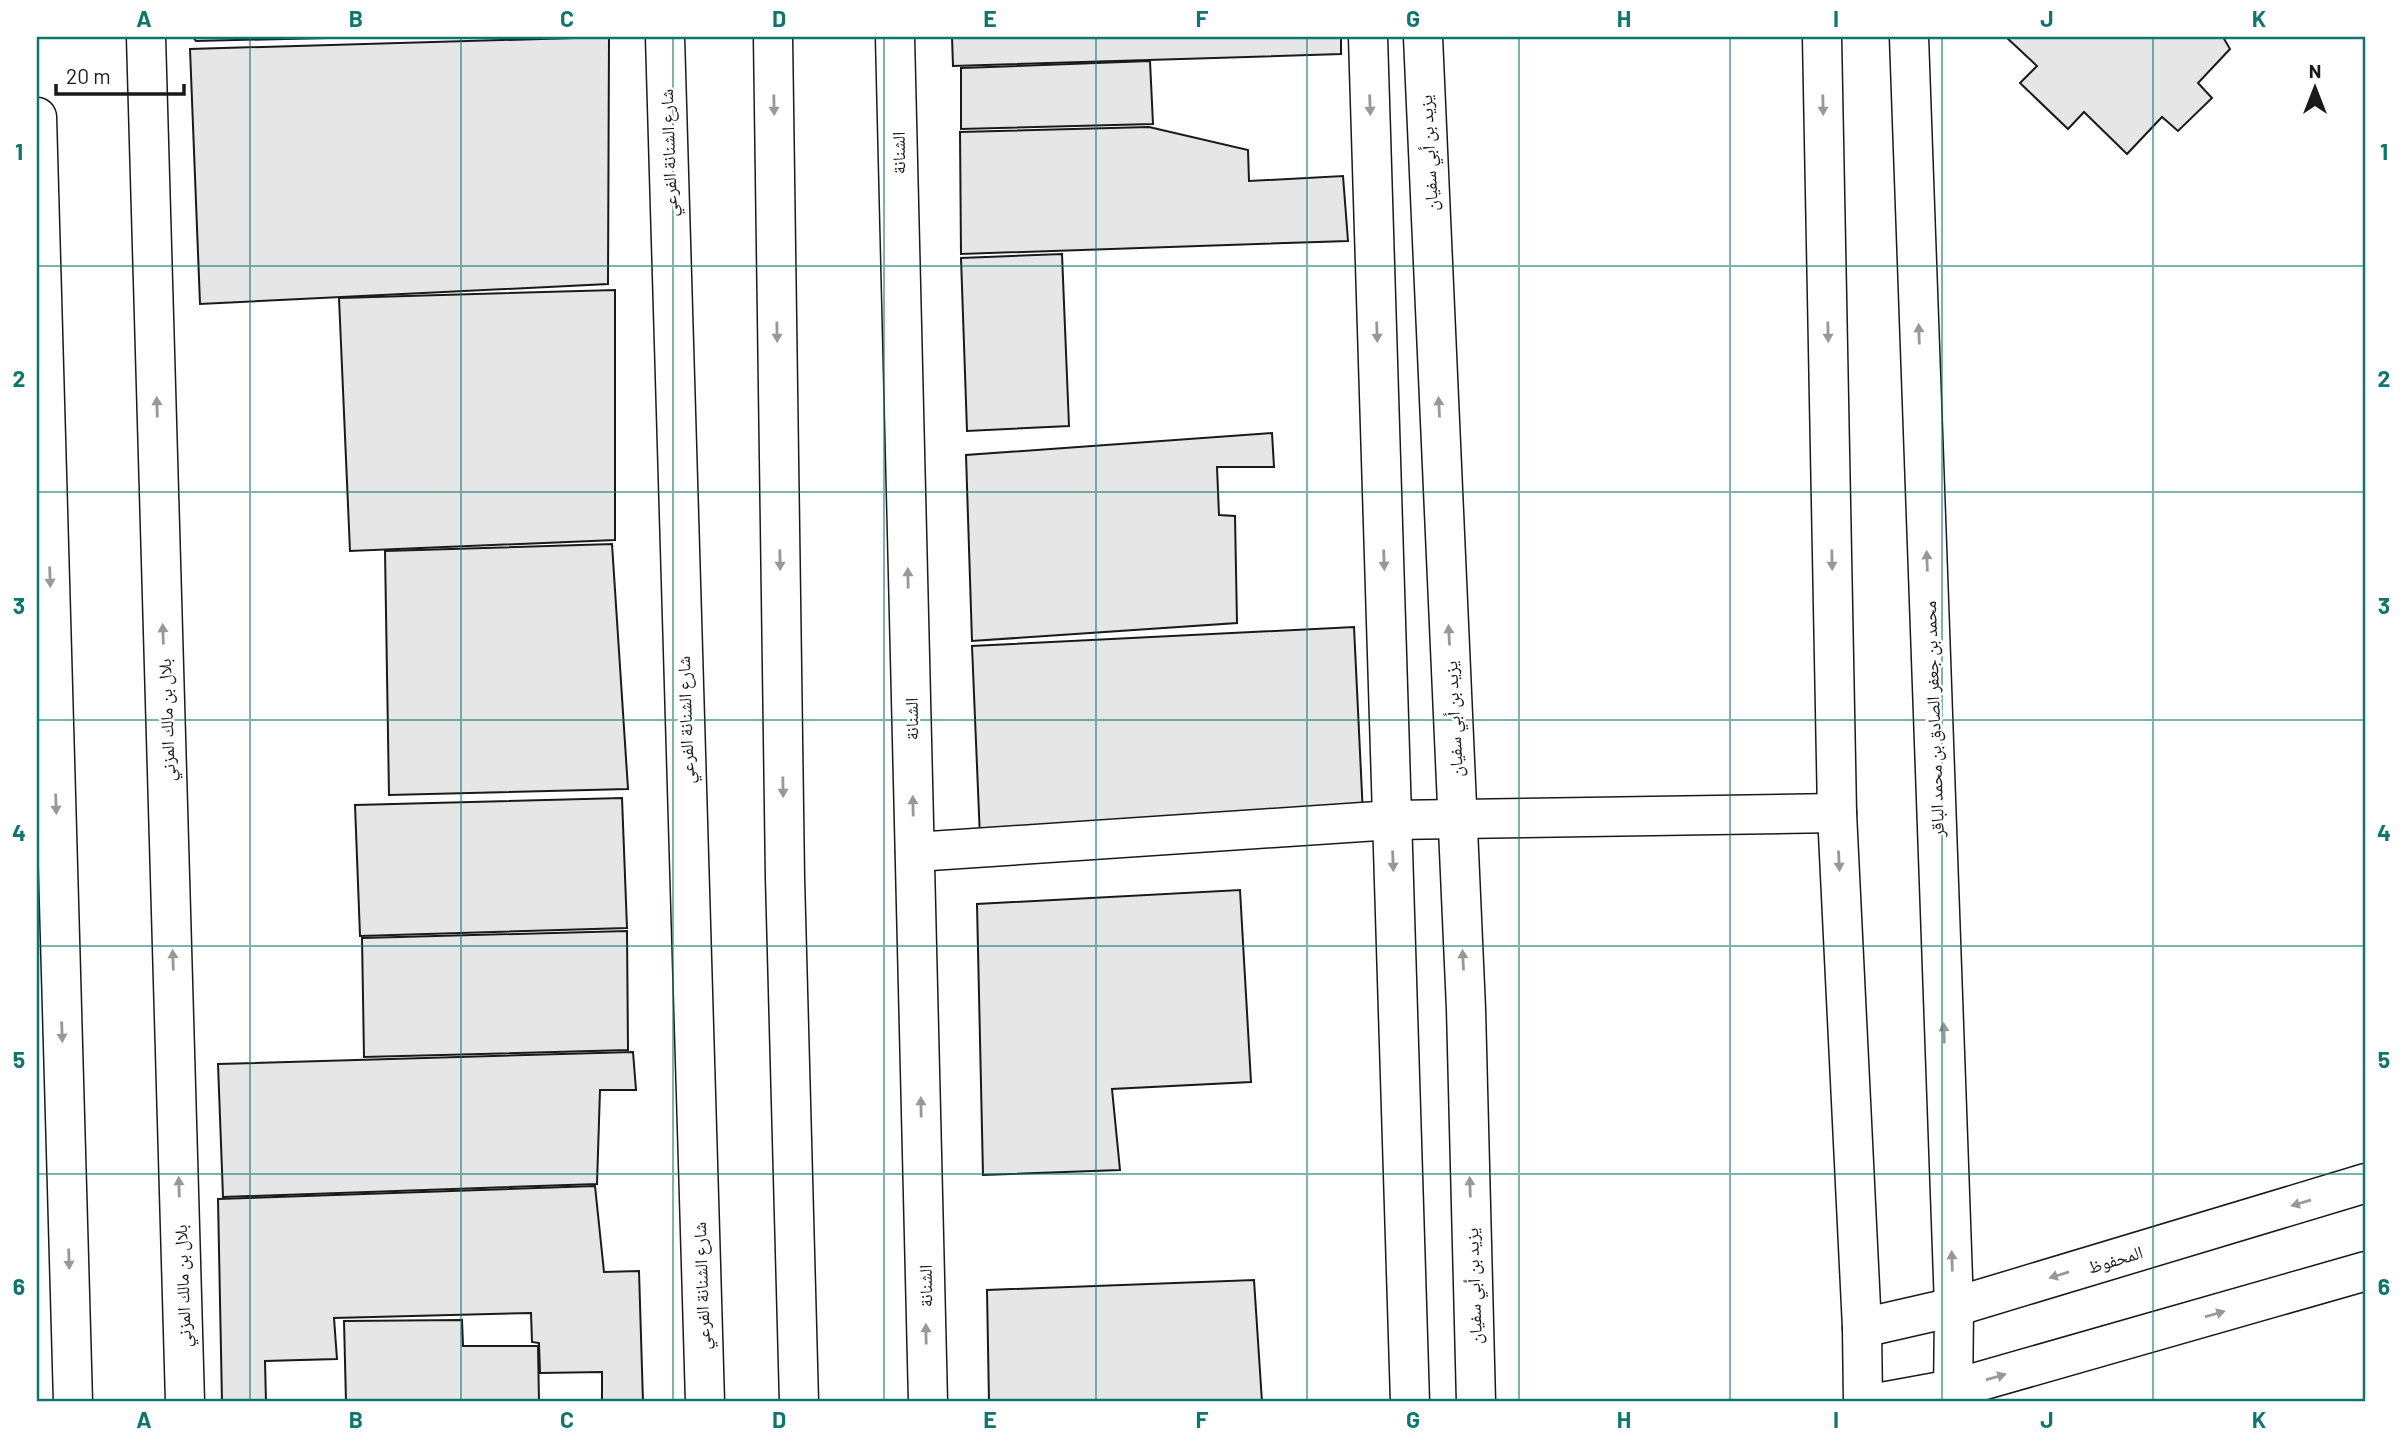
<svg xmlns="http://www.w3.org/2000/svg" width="2403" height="1439" viewBox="0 0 2403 1439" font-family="Barlow,'Noto Naskh Arabic',sans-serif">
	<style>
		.building { fill: #e6e6e6; stroke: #1a1a1a; stroke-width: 2 }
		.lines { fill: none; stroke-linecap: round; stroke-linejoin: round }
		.minor-casing { stroke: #1a1a1a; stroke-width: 41 }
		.major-casing { stroke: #1a1a1a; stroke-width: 41 }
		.minor { stroke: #fff; stroke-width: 38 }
		.major { stroke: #fff; stroke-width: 38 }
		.oneway { fill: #989898 }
		.grid { fill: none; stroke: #0f766e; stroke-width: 2; stroke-opacity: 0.55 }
		.labels { text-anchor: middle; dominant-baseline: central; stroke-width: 5; stroke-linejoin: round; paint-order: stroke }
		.street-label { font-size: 18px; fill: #1a1a1a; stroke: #fff }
		.neatline { fill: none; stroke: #0f766e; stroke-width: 2.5 }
		.grid-label { font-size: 23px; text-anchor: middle; font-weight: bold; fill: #0f766e }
	</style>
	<rect width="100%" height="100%" fill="#fff"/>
	<g class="building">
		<path d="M 193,37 L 370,37 L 196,41 Z"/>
		<path d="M 609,37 L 608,284 L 200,304 L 190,49 Z"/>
		<path d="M 952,37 L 1341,37 L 1341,54 L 953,66 Z"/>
		<path d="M 2006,37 L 2223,37 L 2230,49 L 2198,83 L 2212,98 L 2178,131 L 2162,117 L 2127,154 L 2084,112 L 2068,129 L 2020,83 L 2037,66 Z"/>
		<path d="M 1150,61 L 1153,124 L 961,129 L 961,68 Z"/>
		<path d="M 1149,127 L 1248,150 L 1249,181 L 1343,176 L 1348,241 L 961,254 L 960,132 Z"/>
		<path d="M 1062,254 L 1069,426 L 967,431 L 961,258 Z"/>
		<path d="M 615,290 L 615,540 L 350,551 L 339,298 Z"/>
		<path d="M 1272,433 L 1274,467 L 1217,467 L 1219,515 L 1235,516 L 1237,623 L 972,641 L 966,455 Z"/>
		<path d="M 612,544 L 628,789 L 389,795 L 385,551 Z"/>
		<path d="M 1354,627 L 1363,815 L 980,838 L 972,646 Z"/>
		<path d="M 622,798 L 627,928 L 360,936 L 355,805 Z"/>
		<path d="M 1240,890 L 1251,1082 L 1112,1089 L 1120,1170 L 983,1175 L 977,904 Z"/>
		<path d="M 627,931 L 628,1050 L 364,1057 L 362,938 Z"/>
		<path d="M 633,1052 L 636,1090 L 600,1090 L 597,1184 L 223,1197 L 218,1064 Z"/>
		<path d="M 595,1186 L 604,1272 L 639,1271 L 643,1402 L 602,1402 L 602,1372 L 540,1373 L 539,1343 L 532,1342 L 531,1313 L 334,1318 L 337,1359 L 265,1361 L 266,1402 L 222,1402 L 218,1199 Z"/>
		<path d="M 1254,1280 L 1262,1402 L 989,1402 L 987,1290 Z"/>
		<path d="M 462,1320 L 463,1346 L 538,1346 L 539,1402 L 346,1402 L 344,1321 Z"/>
	</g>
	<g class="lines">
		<g class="minor-casing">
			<g id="minor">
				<path d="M 146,37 L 185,1402"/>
				<path d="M 665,37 L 705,1402"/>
				<path d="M 1368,37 L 1410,1402"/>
				<path d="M 1423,37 L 1466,1009 L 1476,1402"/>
				<path d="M 1822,37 L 1837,813 L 1862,1328 L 1863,1402"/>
				<path d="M 1909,37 L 1954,1307 L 1953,1402"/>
				<path d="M 37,117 L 73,1402"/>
				<path d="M 915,852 L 1392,820 L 1837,813"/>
				<path d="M 1862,1328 L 1954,1307 L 2366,1183"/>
				<path d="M 1882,1402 L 1953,1389 L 2366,1271"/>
			</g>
		</g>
		<g class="major-casing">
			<g id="major">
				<path d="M 773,37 L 785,878 L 799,1402"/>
				<path d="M 895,37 L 928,1402"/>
			</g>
		</g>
		<use href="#minor" class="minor"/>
		<use href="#major" class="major"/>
	</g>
	<defs><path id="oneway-solid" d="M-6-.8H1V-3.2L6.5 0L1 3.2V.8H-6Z" transform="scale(1.75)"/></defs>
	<g class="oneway">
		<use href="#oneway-solid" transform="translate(774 105) rotate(89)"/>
		<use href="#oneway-solid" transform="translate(1370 105) rotate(88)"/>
		<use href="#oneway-solid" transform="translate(1823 105) rotate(89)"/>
		<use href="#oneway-solid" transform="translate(777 332) rotate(89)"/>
		<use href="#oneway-solid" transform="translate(1377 332) rotate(88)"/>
		<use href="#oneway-solid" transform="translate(1828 332) rotate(89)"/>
		<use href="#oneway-solid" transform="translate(1919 334) rotate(-92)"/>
		<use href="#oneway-solid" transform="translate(157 407) rotate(-92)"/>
		<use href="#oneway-solid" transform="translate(1439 407) rotate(-93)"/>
		<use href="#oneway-solid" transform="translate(780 560) rotate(89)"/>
		<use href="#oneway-solid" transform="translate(1384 560) rotate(88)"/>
		<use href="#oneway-solid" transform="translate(1832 560) rotate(89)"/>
		<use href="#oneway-solid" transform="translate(1927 561) rotate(-92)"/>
		<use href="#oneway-solid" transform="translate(50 577) rotate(88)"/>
		<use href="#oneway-solid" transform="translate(908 578) rotate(-91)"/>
		<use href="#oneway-solid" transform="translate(163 634) rotate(-92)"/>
		<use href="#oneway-solid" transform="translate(1449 635) rotate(-93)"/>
		<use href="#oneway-solid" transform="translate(783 787) rotate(89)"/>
		<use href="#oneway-solid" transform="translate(56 804) rotate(88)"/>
		<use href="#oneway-solid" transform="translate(913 806) rotate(-91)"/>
		<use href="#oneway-solid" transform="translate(1393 861) rotate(88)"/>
		<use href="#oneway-solid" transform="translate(1839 861) rotate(87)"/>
		<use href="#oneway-solid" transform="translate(173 960) rotate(-92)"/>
		<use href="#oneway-solid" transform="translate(1463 960) rotate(-93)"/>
		<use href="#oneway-solid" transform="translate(62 1032) rotate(88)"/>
		<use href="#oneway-solid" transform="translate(1944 1033) rotate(-92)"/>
		<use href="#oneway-solid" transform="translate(921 1107) rotate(-91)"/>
		<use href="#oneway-solid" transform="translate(179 1187) rotate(-92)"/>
		<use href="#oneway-solid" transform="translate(1470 1187) rotate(-92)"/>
		<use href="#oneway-solid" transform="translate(2301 1203) rotate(163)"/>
		<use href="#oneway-solid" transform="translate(69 1259) rotate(88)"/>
		<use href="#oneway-solid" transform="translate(1952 1261) rotate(-92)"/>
		<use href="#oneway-solid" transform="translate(2059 1275) rotate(163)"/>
		<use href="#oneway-solid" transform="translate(2215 1314) rotate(-16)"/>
		<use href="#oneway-solid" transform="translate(926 1334) rotate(-91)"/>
		<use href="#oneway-solid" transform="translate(1996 1377) rotate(-16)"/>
	</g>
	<path class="grid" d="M 250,37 L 250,1402M 461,37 L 461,1402M 673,37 L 673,1402M 884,37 L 884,1402M 1096,37 L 1096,1402M 1307,37 L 1307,1402M 1519,37 L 1519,1402M 1730,37 L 1730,1402M 1942,37 L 1942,1402M 2153,37 L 2153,1402M 37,266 L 2366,266M 37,492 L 2366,492M 37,720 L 2366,720M 37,946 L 2366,946M 37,1174 L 2366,1174"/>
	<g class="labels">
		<g class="street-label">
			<text transform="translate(668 153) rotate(-92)">شارع الشنانة الفرعي</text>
			<text transform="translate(898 153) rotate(-91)">الشنانة</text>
			<text transform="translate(1428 153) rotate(-93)">يزيد بن أبي سفيان</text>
			<text transform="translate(911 719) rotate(-91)">الشنانة</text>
			<text transform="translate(1453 719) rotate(-93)">يزيد بن أبي سفيان</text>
			<text transform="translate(1933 719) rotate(-92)">محمد بن جعفر الصادق بن محمد الباقر</text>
			<text transform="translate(166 720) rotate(-92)">بلال بن مالك المزني</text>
			<text transform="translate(685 720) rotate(-92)">شارع الشنانة الفرعي</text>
			<text transform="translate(2115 1259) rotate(-17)">المحفوظ</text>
			<text transform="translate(182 1286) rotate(-92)">بلال بن مالك المزني</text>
			<text transform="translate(701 1286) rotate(-92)">شارع الشنانة الفرعي</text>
			<text transform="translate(925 1286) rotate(-91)">الشنانة</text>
			<text transform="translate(1473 1286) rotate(-92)">يزيد بن أبي سفيان</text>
		</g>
	</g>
	<rect width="2403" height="1439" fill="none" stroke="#ffffff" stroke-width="77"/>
	<g transform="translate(2315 88)" stroke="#ffffff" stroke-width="5" paint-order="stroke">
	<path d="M0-5L12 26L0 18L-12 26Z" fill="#1a1a1a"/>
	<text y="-10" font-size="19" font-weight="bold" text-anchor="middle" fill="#1a1a1a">N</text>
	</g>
	<path d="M56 84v10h128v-10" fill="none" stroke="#1a1a1a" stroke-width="3.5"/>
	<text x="66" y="84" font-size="21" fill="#1a1a1a" stroke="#ffffff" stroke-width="5" paint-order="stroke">20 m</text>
	<rect x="38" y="38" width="2326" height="1362" class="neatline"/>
	<g class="grid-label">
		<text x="144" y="27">A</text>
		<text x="356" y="27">B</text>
		<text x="567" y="27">C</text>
		<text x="779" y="27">D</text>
		<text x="990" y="27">E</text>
		<text x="1202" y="27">F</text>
		<text x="1413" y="27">G</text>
		<text x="1624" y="27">H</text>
		<text x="1836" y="27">I</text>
		<text x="2047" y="27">J</text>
		<text x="2259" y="27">K</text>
		<text x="19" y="160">1</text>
		<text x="2384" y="160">1</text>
		<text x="19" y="387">2</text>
		<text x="2384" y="387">2</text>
		<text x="19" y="614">3</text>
		<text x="2384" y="614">3</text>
		<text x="19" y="841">4</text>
		<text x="2384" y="841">4</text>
		<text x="19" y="1068">5</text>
		<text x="2384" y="1068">5</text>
		<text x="19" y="1295">6</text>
		<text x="2384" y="1295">6</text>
		<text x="144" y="1428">A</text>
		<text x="356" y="1428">B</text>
		<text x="567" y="1428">C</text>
		<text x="779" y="1428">D</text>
		<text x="990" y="1428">E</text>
		<text x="1202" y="1428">F</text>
		<text x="1413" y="1428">G</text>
		<text x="1624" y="1428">H</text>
		<text x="1836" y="1428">I</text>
		<text x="2047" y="1428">J</text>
		<text x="2259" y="1428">K</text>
	</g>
</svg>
